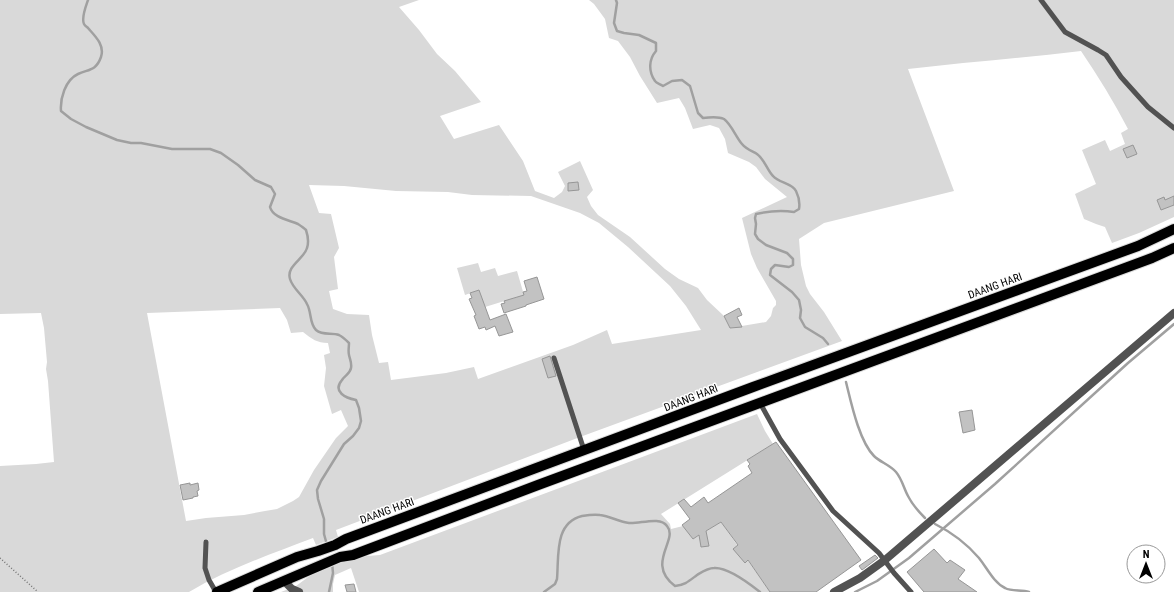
<svg xmlns="http://www.w3.org/2000/svg" width="1174" height="592" viewBox="0 0 1174 592" font-family="'Roboto Condensed',sans-serif">
	<style>
		.green { fill: #d9d9d9; fill-rule: evenodd }
		.lines { fill: none; stroke-linecap: round; stroke-linejoin: round }
		.stream { stroke: #a0a0a0; stroke-width: 2.5 }
		.building { fill: #c2c2c2; stroke: #969696 }
		.primary-casing { stroke: #dbdbdb; stroke-width: 12 }
		.path { stroke: #747474; stroke-width: 1.5; stroke-dasharray: 1 2; stroke-linecap: butt }
		.service { stroke: #525252; stroke-width: 5 }
		.minor { stroke: #525252; stroke-width: 8 }
		.primary { stroke: #000; stroke-width: 10 }
		.labels { text-anchor: middle; dominant-baseline: central; stroke-width: 3; stroke-linejoin: round; paint-order: stroke }
		.street-label { font-size: 11px; fill: #000; stroke: #fff }
	</style>
	<rect width="100%" height="100%" fill="#fff"/>
	<g class="green">
		<path d="M 0,0 L 419,0 L 399,7 L 419,30 L 437,54 L 455,71 L 481,102 L 440,116 L 454,139 L 499,125 L 523,161 L 535,191 L 554,198 L 562,192 L 565,186 L 558,172 L 580,161 L 593,190 L 587,197 L 591,206 L 598,215 L 630,237 L 665,269 L 679,279 L 698,288 L 707,300 L 724,316 L 730,328 L 766,322 L 771,316 L 773,308 L 776,305 L 776,301 L 757,268 L 751,254 L 742,218 L 787,197 L 765,179 L 756,167 L 749,162 L 728,153 L 725,139 L 719,128 L 710,125 L 693,129 L 685,108 L 679,98 L 657,103 L 640,76 L 630,57 L 618,41 L 609,38 L 605,19 L 594,4 L 589,0 L 1174,0 L 1174,217 L 1139,233 L 1112,243 L 1105,227 L 1096,224 L 1084,219 L 1075,194 L 1096,184 L 1082,150 L 1105,140 L 1110,151 L 1125,144 L 1121,133 L 1128,129 C 1114,102 1098,76 1081,51 C 1023,58 966,62 908,69 L 954,191 L 824,223 L 799,239 L 801,265 L 806,286 L 810,294 L 824,312 L 842,341 L 580,437 L 336,530 L 338,537 L 316,545 L 313,538 C 271,554 228,569 189,592 L 0,592 L 0,466 L 36,464 L 54,462 L 48,381 L 46,369 L 47,362 L 44,328 L 41,313 L 0,314 ZM 309,185 L 344,186 L 396,191 L 448,192 L 472,195 L 531,196 L 580,213 L 599,223 L 628,247 L 670,286 L 686,306 L 701,330 L 612,344 L 607,330 L 573,345 L 478,379 L 474,367 L 446,373 L 391,380 L 388,362 L 379,363 L 372,335 L 369,315 L 347,314 L 333,309 L 329,291 L 338,289 L 334,257 L 339,248 L 331,214 L 319,213 ZM 280,308 L 287,320 L 291,333 L 303,332 C 312,339 317,343 328,343 L 330,353 L 324,355 L 326,368 L 324,386 L 332,414 L 341,410 L 348,426 L 336,438 L 314,470 L 299,497 L 293,501 L 277,509 L 265,511 L 244,515 L 206,518 L 186,521 L 147,313 Z"/>
		<path d="M 478,263 L 481,272 L 495,268 L 498,276 L 517,271 L 524,295 L 485,307 L 479,290 L 465,295 L 457,268 Z"/>
		<path d="M 757,414 L 765,431 L 773,444 L 661,514 L 670,524 L 671,529 L 683,526 L 693,539 L 721,522 L 770,592 L 359,592 L 351,568 L 335,575 L 333,584 L 333,592 L 281,592 L 296,586 L 315,572 L 354,557 L 380,555 Z"/>
	</g>
	<g class="lines">
		<g class="stream">
			<path d="M 88,0 C 86,6 81,18 84,24 C 85,26 87,27 88,28 C 95,36 105,45 101,57 C 96,71 89,69 78,74 C 65,80 60,99 61,111 L 71,119 L 86,127 L 117,140 L 131,143 L 141,143 L 172,149 L 210,149 L 221,153 L 238,165 L 255,180 L 271,187 L 275,194 L 270,207 C 273,218 289,220 298,224 C 301,226 304,228 306,230 C 308,236 309,242 307,248 C 304,259 286,266 290,279 C 293,289 303,295 307,304 C 312,313 309,323 316,330 C 323,336 332,332 339,335 C 343,337 346,340 349,343 C 349,347 348,351 349,355 C 350,360 352,363 351,368 C 350,374 345,375 342,380 C 332,392 346,398 356,400 L 359,408 L 361,421 L 359,428 L 353,436 L 344,444 L 321,481 L 317,490 L 318,499 L 324,519 L 324,534 L 327,545"/>
			<path d="M 616,0 L 617,3 L 614,23 L 617,31 L 624,33 L 639,35 L 656,43 L 656,51 C 649,59 648,71 655,81 C 656,83 660,84 663,86 L 672,81 L 682,80 L 690,86 L 698,113 L 703,118 C 710,117 718,116 724,119 C 731,124 736,137 742,144 C 746,149 752,151 757,154 C 765,160 767,170 773,176 C 779,183 792,183 796,191 C 799,197 800,203 799,209 L 794,212 C 781,210 769,211 756,214 L 755,218 L 756,224 L 755,234 L 758,239 L 766,245 L 787,253 L 793,259 L 793,265 L 789,267 L 775,265 L 771,269 L 770,275 L 792,292 L 799,300 L 801,310 L 800,318 L 805,327 L 823,338 L 828,344"/>
			<path d="M 846,382 C 851,402 859,441 874,456 C 880,462 890,465 896,472 C 902,479 904,489 908,496 C 912,504 919,512 925,518"/>
			<path d="M 935,524 C 951,532 967,544 979,558 C 987,568 994,583 1005,588 C 1012,592 1022,589 1029,592"/>
			<path d="M 329,592 L 333,573 L 332,563"/>
			<path d="M 544,592 L 555,584 L 557,579 C 559,556 554,523 582,516 C 588,515 594,514 600,515 C 610,516 619,522 629,523 C 640,524 660,516 667,526 C 679,540 645,563 675,586 C 685,585 689,581 697,575 C 702,572 708,568 714,568 C 727,567 750,584 760,592"/>
			<path d="M 855,592 L 877,581 L 909,558 L 995,484 L 1128,363 L 1174,324"/>
		</g>
	</g>
	<g class="building">
		<path d="M 1133,145 L 1137,154 L 1127,158 L 1123,149 Z"/>
		<path d="M 578,182 L 579,190 L 568,191 L 568,183 Z"/>
		<path d="M 1174,196 L 1174,205 L 1161,210 L 1157,200 L 1164,197 L 1165,200 Z"/>
		<path d="M 537,277 L 544,299 L 526,305 L 526,306 L 504,313 L 501,304 L 505,303 L 504,301 L 524,295 L 523,292 L 527,291 L 524,281 Z"/>
		<path d="M 479,290 L 490,320 L 506,314 L 513,332 L 499,336 L 495,326 L 486,330 L 485,327 L 479,329 L 474,316 L 476,315 L 469,299 L 472,298 L 470,293 Z"/>
		<path d="M 739,308 L 742,315 L 737,317 L 742,327 L 730,328 L 724,316 Z"/>
		<path d="M 550,356 L 556,376 L 548,378 L 542,359 Z"/>
		<path d="M 972,410 L 975,430 L 963,433 L 959,412 Z"/>
		<path d="M 776,442 L 861,560 L 816,592 L 770,592 L 748,560 L 745,563 L 733,549 L 738,545 L 721,522 L 706,531 L 709,546 L 701,547 L 699,535 L 693,539 L 682,525 L 690,519 L 678,503 L 684,499 L 691,507 L 704,497 L 708,503 L 752,473 L 748,466 L 750,464 L 747,460 Z"/>
		<path d="M 190,483 L 190,485 L 198,483 L 199,490 L 197,491 L 198,496 L 193,497 L 193,498 L 183,500 L 180,485 Z"/>
		<path d="M 934,549 L 947,563 L 950,560 L 965,570 L 958,579 L 977,592 L 924,592 L 907,572 Z"/>
		<path d="M 875,555 L 878,558 L 862,570 L 859,566 Z"/>
		<path d="M 354,584 L 356,592 L 347,592 L 345,585 Z"/>
	</g>
	<g class="lines">
		<g class="primary-casing">
			<g id="primary">
				<path d="M 217,592 L 297,557 L 318,551 L 335,545 L 346,539 L 753,387 L 1138,246 L 1174,229"/>
				<path d="M 258,592 L 340,557 L 353,555 L 538,485 L 1152,258 L 1174,248"/>
			</g>
		</g>
		<path class="path" d="M 0,558 L 38,592"/>
		<g class="service">
			<path d="M 1041,0 L 1065,32 L 1098,50 L 1106,55 L 1121,77 L 1148,107 L 1174,128"/>
			<path d="M 554,358 L 584,450"/>
			<path d="M 760,403 L 780,439 L 833,511 L 879,553 L 894,573 L 911,592"/>
			<path d="M 206,542 L 205,568 L 209,580 L 216,592"/>
		</g>
		<g class="minor">
			<path d="M 284,581 L 292,589 L 299,592"/>
			<path d="M 834,592 L 860,578 L 885,560 L 1174,313"/>
		</g>
		<use href="#primary" class="primary"/>
	</g>
	<g class="labels">
		<g class="street-label">
			<text transform="translate(995 286) rotate(-20)">DAANG HARI</text>
			<text transform="translate(691 398) rotate(-21)">DAANG HARI</text>
			<text transform="translate(387 511) rotate(-20)">DAANG HARI</text>
		</g>
	</g>
	<g transform="translate(1146 564)"><circle r="19" fill="#ffffff" stroke="#999999"/>
	<path d="M0-3L7 15L0 10L-7 15Z" fill="#000000"/>
	<text y="-6" font-size="11" font-weight="bold" text-anchor="middle" fill="#000000">N</text>
	</g>
</svg>
